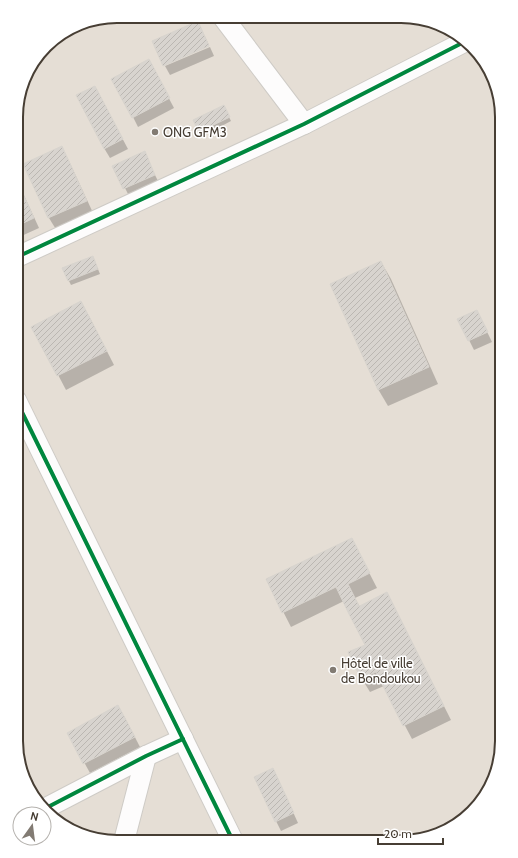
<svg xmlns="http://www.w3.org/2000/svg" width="518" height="858" viewBox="0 0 518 858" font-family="Cabin,sans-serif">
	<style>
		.residential { fill: #e5ded5 }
		.shadow { fill: #0003 }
		.building { fill: url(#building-hatch); stroke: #d8d4ce }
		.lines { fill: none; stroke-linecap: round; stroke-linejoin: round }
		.street-casing { stroke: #cecbc6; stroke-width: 22 }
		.street { stroke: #fdfcfc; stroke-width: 20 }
		.cycleway-casing { stroke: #fff; stroke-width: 6 }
		.cycleway { stroke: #00873e; stroke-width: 4 }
		.poi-dot { fill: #827b73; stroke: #fff; stroke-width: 1.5 }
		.labels { text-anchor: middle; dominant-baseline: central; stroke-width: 3; stroke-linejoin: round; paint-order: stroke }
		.poi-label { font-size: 13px; fill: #473e34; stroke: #fff; text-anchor: start }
		.rim { fill: none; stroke: #473e34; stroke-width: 2 }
	</style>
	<defs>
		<pattern id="building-hatch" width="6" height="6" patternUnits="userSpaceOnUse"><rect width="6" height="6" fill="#d8d4cf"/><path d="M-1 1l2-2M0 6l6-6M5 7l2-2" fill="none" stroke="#bbb7b2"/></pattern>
	</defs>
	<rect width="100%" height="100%" fill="#f0ede8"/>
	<path class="residential" d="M 117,16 L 420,18 L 463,37 L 494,79 L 502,117 L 502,747 L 481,802 L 439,834 L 401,842 L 104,841 L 55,821 L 24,779 L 16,741 L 17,104 L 27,72 L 50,41 L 79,24 Z"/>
	<g class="shadow">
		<path d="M 352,17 L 364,18 L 357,23 Z"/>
		<path d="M 198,22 L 209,45 L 164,64 Z"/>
		<path d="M 210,47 L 214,56 L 170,75 L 165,66 Z"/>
		<path d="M 154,70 L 174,108 L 138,127 L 133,117 Z"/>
		<path d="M 95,87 L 128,149 L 110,158 L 104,148 Z"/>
		<path d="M 226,111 L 231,121 L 203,136 L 194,121 Z"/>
		<path d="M 61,147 L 69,161 L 94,215 L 57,231 L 49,218 L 25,164 Z"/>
		<path d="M 144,153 L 160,185 L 130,198 L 114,166 Z"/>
		<path d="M 17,180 L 39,228 L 17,238 Z"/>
		<path d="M 93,257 L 100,274 L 71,285 L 69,281 Z"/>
		<path d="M 381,262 L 391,279 L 438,384 L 388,406 L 378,389 Z"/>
		<path d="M 477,311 L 492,342 L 474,350 L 459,320 Z"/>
		<path d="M 89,316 L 114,365 L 66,390 L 33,327 Z"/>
		<path d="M 359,553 L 377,588 L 355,598 L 360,607 L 387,593 L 451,720 L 412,739 L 384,686 L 370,692 L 362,679 L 350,653 L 366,645 L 344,601 L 291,627 L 267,580 Z"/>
		<path d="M 16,573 L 20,580 L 16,582 Z"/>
		<path d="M 124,716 L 140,747 L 90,773 L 68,733 Z"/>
		<path d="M 278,779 L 298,823 L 281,831 L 276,821 Z"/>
	</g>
	<g class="building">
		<path d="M 198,21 L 209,46 L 163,66 L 152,41 Z"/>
		<path d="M 149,59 L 170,98 L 132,118 L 111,79 Z"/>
		<path d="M 95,86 L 123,139 L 104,149 L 76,95 Z"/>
		<path d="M 224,105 L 230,117 L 199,132 L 193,120 Z"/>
		<path d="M 62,146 L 87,201 L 48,218 L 23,164 Z"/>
		<path d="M 145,151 L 155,175 L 123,189 L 112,166 Z"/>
		<path d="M 17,181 L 34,218 L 17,226 Z"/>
		<path d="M 93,256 L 98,269 L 68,281 L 62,268 Z"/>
		<path d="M 381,261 L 429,367 L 378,390 L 330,284 Z"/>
		<path d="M 81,301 L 107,351 L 57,376 L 31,327 Z"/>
		<path d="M 477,310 L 488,332 L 468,341 L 457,319 Z"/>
		<path d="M 352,538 L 370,573 L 348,584 L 359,606 L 348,612 L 336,587 L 282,613 L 266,579 Z"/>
		<path d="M 387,592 L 444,706 L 403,726 L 376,672 L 361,679 L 348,652 L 365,645 L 348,612 Z"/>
		<path d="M 118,705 L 135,737 L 83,764 L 67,733 Z"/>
		<path d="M 273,768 L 294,813 L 275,822 L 254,777 Z"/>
	</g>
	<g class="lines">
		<g class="street-casing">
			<g id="street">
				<path d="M 223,17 L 304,124"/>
				<path d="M 17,257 L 304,124 L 466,41"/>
				<path d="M 16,400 L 233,841"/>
				<path d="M 46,808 L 146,756 L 183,739"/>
				<path d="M 124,841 L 146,756"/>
			</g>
		</g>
		<use href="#street" class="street"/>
		<g class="cycleway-casing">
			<g id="cycleway">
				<path d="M 17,257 L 304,124 L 466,41"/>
				<path d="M 16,400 L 233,841"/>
				<path d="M 46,808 L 146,756 L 183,739"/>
			</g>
		</g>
		<use href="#cycleway" class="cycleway"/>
	</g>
	<g class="poi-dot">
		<circle cx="155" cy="132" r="4"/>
		<circle cx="333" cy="670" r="4"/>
	</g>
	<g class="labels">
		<g class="poi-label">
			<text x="163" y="132">ONG GFM3</text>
			<text x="341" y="663">Hôtel de ville<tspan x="341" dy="15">de Bondoukou</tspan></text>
		</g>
	</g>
	<path d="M0 0H518V858H0ZM117 23H401A94 94 0 0 1 495 117V741A94 94 0 0 1 401 835H117A94 94 0 0 1 23 741V117A94 94 0 0 1 117 23Z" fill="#fff" fill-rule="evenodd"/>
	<path class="rim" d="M117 23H401A94 94 0 0 1 495 117V741A94 94 0 0 1 401 835H117A94 94 0 0 1 23 741V117A94 94 0 0 1 117 23Z"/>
	<g transform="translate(32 826) rotate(14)"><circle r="19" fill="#ffffff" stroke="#b5b2ae"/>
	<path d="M0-3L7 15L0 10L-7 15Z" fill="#827b73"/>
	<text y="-6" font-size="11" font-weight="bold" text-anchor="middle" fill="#473e34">N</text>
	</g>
	<path d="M378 838v6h65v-6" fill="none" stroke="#473e34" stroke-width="2"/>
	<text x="384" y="838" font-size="12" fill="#473e34" stroke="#ffffff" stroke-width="3" paint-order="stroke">20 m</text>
</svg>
